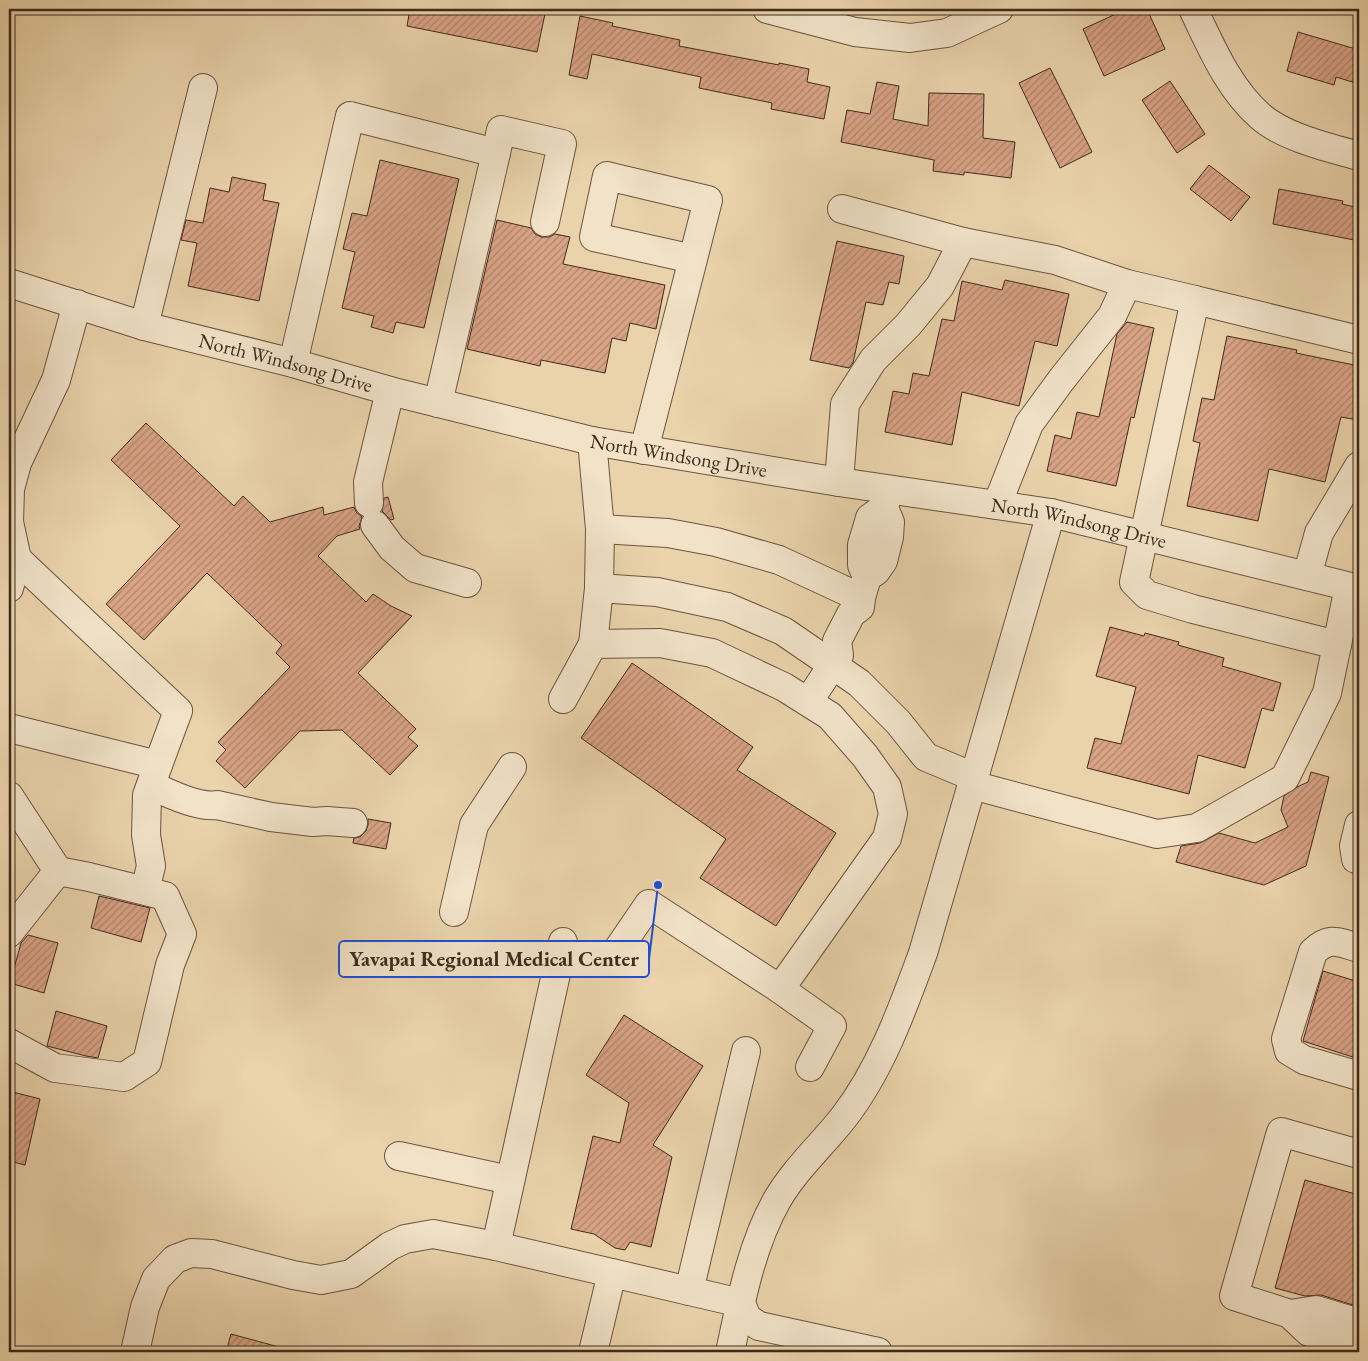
<svg xmlns="http://www.w3.org/2000/svg" width="1368" height="1361" viewBox="0 0 1368 1361" font-family="'EB Garamond',serif">
	<style>
		.building { fill: url(#building-hatch); stroke: #3f2a1d }
		.lines { fill: none; stroke-linecap: round; stroke-linejoin: round }
		.minor-casing { stroke: #6a5440; stroke-width: 30 }
		.minor { stroke: #f1e2c8; stroke-width: 28 }
		.labels { text-anchor: middle; dominant-baseline: central; stroke-width: 4.5; stroke-linejoin: round; paint-order: stroke }
		.street-label { font-size: 20px; fill: #3f2a1d; stroke: #f1e2c8 }
		.leader { fill: none; stroke: #1d4ed8; stroke-width: 2 }
		.callout-dot { fill: #1d4ed8; stroke: #f1e2c8; stroke-width: 2 }
		.callout { fill: #f1e2c8; stroke: #1d4ed8; stroke-width: 2 }
		.callout-label { font-size: 21px; text-anchor: middle; font-weight: bold; fill: #3f2a1d }
	</style>
	<defs>
		<pattern id="building-hatch" width="6" height="6" patternUnits="userSpaceOnUse" patternTransform="scale(1.25)"><rect width="6" height="6" fill="#d9a386"/><path d="M-1 1l2-2M0 6l6-6M5 7l2-2" fill="none" stroke="#b1856d"/></pattern>
	</defs>
	<rect width="100%" height="100%" fill="#ead3ab"/>
	<filter id="stains"><feTurbulence type="fractalNoise" baseFrequency=".004" numOctaves="4"/><feColorMatrix values="0 0 0 0 .2 0 0 0 0 .09 0 0 0 0 .02 0 0 0 .5 -.17"/></filter>
	<radialGradient id="worn" r=".72"><stop offset=".6" stop-color="#630" stop-opacity="0"/><stop offset="1" stop-color="#630" stop-opacity=".3"/></radialGradient>
	<g class="building">
		<path d="M 410,9 L 546,9 L 537,52 L 407,26 Z"/>
		<path d="M 1127,9 L 1147,9 L 1165,49 L 1104,76 L 1083,29 Z"/>
		<path d="M 580,16 L 613,23 L 612,26 L 680,40 L 679,46 L 779,65 L 779,63 L 809,69 L 807,82 L 830,87 L 824,119 L 771,109 L 772,103 L 699,88 L 701,77 L 592,54 L 587,79 L 569,75 Z"/>
		<path d="M 1298,32 L 1359,50 L 1359,84 L 1336,77 L 1334,85 L 1287,71 Z"/>
		<path d="M 1050,68 L 1092,152 L 1060,168 L 1019,83 Z"/>
		<path d="M 1170,81 L 1205,134 L 1177,153 L 1142,100 Z"/>
		<path d="M 877,82 L 899,86 L 893,119 L 928,126 L 929,93 L 984,94 L 983,138 L 1015,142 L 1011,178 L 964,172 L 964,175 L 933,171 L 934,160 L 841,142 L 847,110 L 870,114 Z"/>
		<path d="M 380,160 L 459,179 L 424,328 L 396,322 L 393,333 L 371,327 L 374,316 L 342,308 L 355,252 L 343,249 L 352,213 L 367,216 Z"/>
		<path d="M 1209,165 L 1250,197 L 1231,221 L 1190,189 Z"/>
		<path d="M 232,177 L 266,184 L 263,200 L 279,203 L 259,301 L 188,286 L 197,243 L 181,240 L 186,220 L 203,223 L 210,188 L 229,192 Z"/>
		<path d="M 1279,189 L 1343,201 L 1342,204 L 1359,208 L 1359,241 L 1273,224 Z"/>
		<path d="M 497,220 L 531,228 L 535,234 L 541,237 L 549,237 L 555,234 L 570,237 L 563,264 L 665,285 L 656,329 L 630,323 L 626,341 L 612,338 L 605,373 L 541,360 L 540,366 L 467,349 Z"/>
		<path d="M 837,241 L 904,256 L 899,284 L 889,282 L 883,305 L 866,302 L 853,363 L 849,368 L 810,360 Z"/>
		<path d="M 1005,280 L 1069,294 L 1057,346 L 1035,341 L 1019,406 L 962,392 L 952,445 L 885,432 L 893,391 L 909,394 L 913,373 L 929,376 L 942,319 L 954,321 L 962,281 L 1002,290 Z"/>
		<path d="M 1127,322 L 1154,328 L 1134,418 L 1131,417 L 1116,486 L 1047,471 L 1055,435 L 1071,439 L 1077,412 L 1099,417 L 1117,334 Z"/>
		<path d="M 1227,336 L 1297,350 L 1296,353 L 1359,366 L 1359,411 L 1358,420 L 1341,417 L 1325,482 L 1269,469 L 1258,521 L 1187,506 L 1200,443 L 1193,441 L 1202,398 L 1214,400 Z"/>
		<path d="M 146,423 L 234,506 L 243,496 L 270,522 L 323,507 L 324,515 L 354,507 L 356,512 L 362,517 L 359,526 L 360,529 L 337,536 L 318,556 L 366,602 L 373,594 L 391,606 L 412,616 L 358,673 L 416,729 L 408,737 L 418,746 L 390,775 L 342,730 L 300,731 L 245,788 L 216,761 L 226,750 L 218,742 L 290,667 L 276,653 L 282,645 L 207,573 L 144,640 L 106,604 L 180,526 L 111,460 Z"/>
		<path d="M 388,497 L 394,519 L 391,520 L 382,511 L 384,498 Z"/>
		<path d="M 1110,627 L 1144,636 L 1145,633 L 1179,642 L 1178,645 L 1224,658 L 1222,666 L 1281,683 L 1273,711 L 1262,708 L 1245,768 L 1198,755 L 1189,794 L 1087,768 L 1095,738 L 1121,744 L 1136,687 L 1096,676 Z"/>
		<path d="M 632,663 L 753,747 L 737,770 L 836,833 L 776,926 L 700,878 L 726,839 L 581,738 Z"/>
		<path d="M 1311,772 L 1329,777 L 1306,866 L 1264,885 L 1176,862 L 1181,846 L 1200,843 L 1219,833 L 1255,843 L 1288,827 L 1281,810 L 1284,796 L 1297,787 L 1308,782 Z"/>
		<path d="M 368,819 L 391,823 L 386,849 L 353,843 L 354,838 L 360,837 L 366,831 L 368,825 Z"/>
		<path d="M 99,896 L 150,908 L 141,942 L 91,928 Z"/>
		<path d="M 28,935 L 58,943 L 44,993 L 10,983 L 21,943 Z"/>
		<path d="M 1323,971 L 1359,982 L 1359,1059 L 1303,1041 Z"/>
		<path d="M 56,1011 L 107,1026 L 98,1058 L 86,1056 L 47,1046 Z"/>
		<path d="M 624,1015 L 703,1066 L 653,1145 L 672,1157 L 651,1247 L 630,1242 L 625,1250 L 615,1248 L 594,1234 L 571,1229 L 593,1136 L 620,1143 L 629,1103 L 586,1075 Z"/>
		<path d="M 9,1091 L 40,1099 L 25,1165 L 9,1161 Z"/>
		<path d="M 1305,1180 L 1359,1195 L 1359,1307 L 1321,1295 L 1305,1296 L 1275,1288 Z"/>
		<path d="M 231,1334 L 279,1347 L 279,1352 L 226,1352 Z"/>
	</g>
	<g class="lines">
		<g class="minor-casing">
			<g id="minor">
				<path d="M 767,9 L 855,32 L 910,38 L 947,33 L 999,9"/>
				<path d="M 1193,9 C 1211,46 1228,88 1260,116 C 1283,137 1330,148 1359,156"/>
				<path d="M 496,153 L 501,130 L 562,144 L 545,222"/>
				<path d="M 842,209 L 963,242"/>
				<path id="s1" d="M 9,283 L 144,326 L 293,363 L 390,391 L 592,441 L 839,482 L 1051,513 L 1359,589"/>
				<path d="M 144,326 L 203,88"/>
				<path d="M 293,363 L 350,116 L 496,153 L 438,403"/>
				<path d="M 592,441 L 600,529 L 599,588 L 657,592 L 727,607 L 783,631 L 859,683 L 898,722 L 926,757 L 974,777"/>
				<path d="M 644,450 L 693,259 L 594,237 L 607,176 L 708,200 L 693,259"/>
				<path d="M 839,482 L 845,404 L 873,360 L 908,325 L 940,286 L 963,242 L 1055,260 L 1127,284"/>
				<path d="M 369,503 L 368,482 L 390,391"/>
				<path d="M 997,505 L 1029,424 L 1062,379 L 1112,316 L 1127,284 L 1195,300"/>
				<path d="M 375,525 L 392,548 L 415,568 L 467,583"/>
				<path d="M 600,529 L 668,533 L 716,542 L 779,560 L 861,598 L 867,577 L 862,565 L 862,545 L 870,518 L 884,508"/>
				<path d="M 17,559 L 178,711 L 147,795 L 146,835 L 151,866 L 145,890"/>
				<path d="M 1307,576 L 1319,533 L 1359,466"/>
				<path d="M 867,577 L 876,571 L 883,561 L 889,537 L 890,522 L 884,508 L 888,491"/>
				<path d="M 9,588 L 17,559 L 9,522 L 10,489 L 17,463 L 56,380 L 77,304"/>
				<path d="M 593,644 L 660,643 L 712,653 L 784,687 L 830,716 L 865,756 L 887,787 L 893,814 L 887,838 L 780,989 L 649,904 L 612,958"/>
				<path d="M 1337,645 L 1193,609 L 1147,595 L 1134,582 L 1195,300 L 1359,340"/>
				<path d="M 563,699 L 593,644 L 599,588"/>
				<path d="M 808,702 L 839,655 L 837,641 L 851,614 L 860,607 L 861,598"/>
				<path d="M 9,728 L 158,765"/>
				<path d="M 151,785 C 167,793 199,808 217,805 L 271,817 L 313,822 L 327,821 L 353,823"/>
				<path d="M 972,785 L 1157,834 L 1197,828 L 1285,778 L 1327,693 L 1349,587"/>
				<path d="M 9,796 L 58,871 L 89,877 L 165,896 L 182,934 L 170,965 L 147,1062 L 124,1077 L 55,1068 L 9,1043"/>
				<path d="M 1359,825 L 1354,846 L 1356,859 L 1359,860"/>
				<path d="M 454,912 L 474,825 L 512,767"/>
				<path d="M 9,933 L 58,871"/>
				<path d="M 1359,948 C 1338,942 1330,936 1313,952 L 1286,1039 L 1289,1051 L 1304,1060 L 1359,1076"/>
				<path d="M 780,989 L 832,1026 L 810,1067"/>
				<path d="M 1359,1154 L 1281,1132 L 1234,1296 L 1290,1314 L 1309,1332 L 1359,1345"/>
				<path d="M 399,1156 L 510,1180"/>
				<path d="M 496,1246 L 563,942"/>
				<path d="M 689,1291 L 746,1051"/>
				<path d="M 1290,1314 L 1316,1310 L 1359,1323"/>
				<path d="M 135,1352 L 145,1307 L 156,1279 L 175,1259 L 191,1253 L 212,1254 L 293,1275 L 321,1280 L 351,1274 L 390,1246 L 405,1239 L 433,1234 L 496,1246 L 741,1303 L 747,1318 L 759,1326 L 878,1352"/>
				<path d="M 593,1352 L 612,1273"/>
				<path d="M 730,1352 C 741,1301 751,1246 777,1200 C 795,1169 822,1145 844,1117 C 881,1069 902,1010 923,953 L 1051,513"/>
			</g>
		</g>
		<use href="#minor" class="minor"/>
	</g>
	<g class="labels">
		<g class="street-label">
			<text stroke="none"><textPath href="#s1" startOffset="288">North Windsong Drive</textPath></text>
			<text stroke="none"><textPath href="#s1" startOffset="692">North Windsong Drive</textPath></text>
			<text stroke="none"><textPath href="#s1" startOffset="1098">North Windsong Drive</textPath></text>
		</g>
	</g>
	<path class="leader" d="M658 885L649 959"/>
	<circle class="callout-dot" cx="658" cy="885" r="5"/>
	<rect class="callout" x="339" y="941" width="310" height="36" rx="5"/>
	<g class="callout-label">
		<text x="494" y="966">Yavapai Regional Medical Center</text>
	</g>
	<rect width="1368" height="1361" fill="none" stroke="#ead3ab" stroke-width="30"/>
	<rect x="10" y="10" width="1348" height="1341" fill="none" stroke="#3f2a1d" stroke-width="2.5"/>
	<rect x="15" y="15" width="1338" height="1331" fill="none" stroke="#3f2a1d"/>
	<rect width="100%" height="100%" filter="url(#stains)"/>
	<rect width="100%" height="100%" fill="url(#worn)"/>
</svg>
